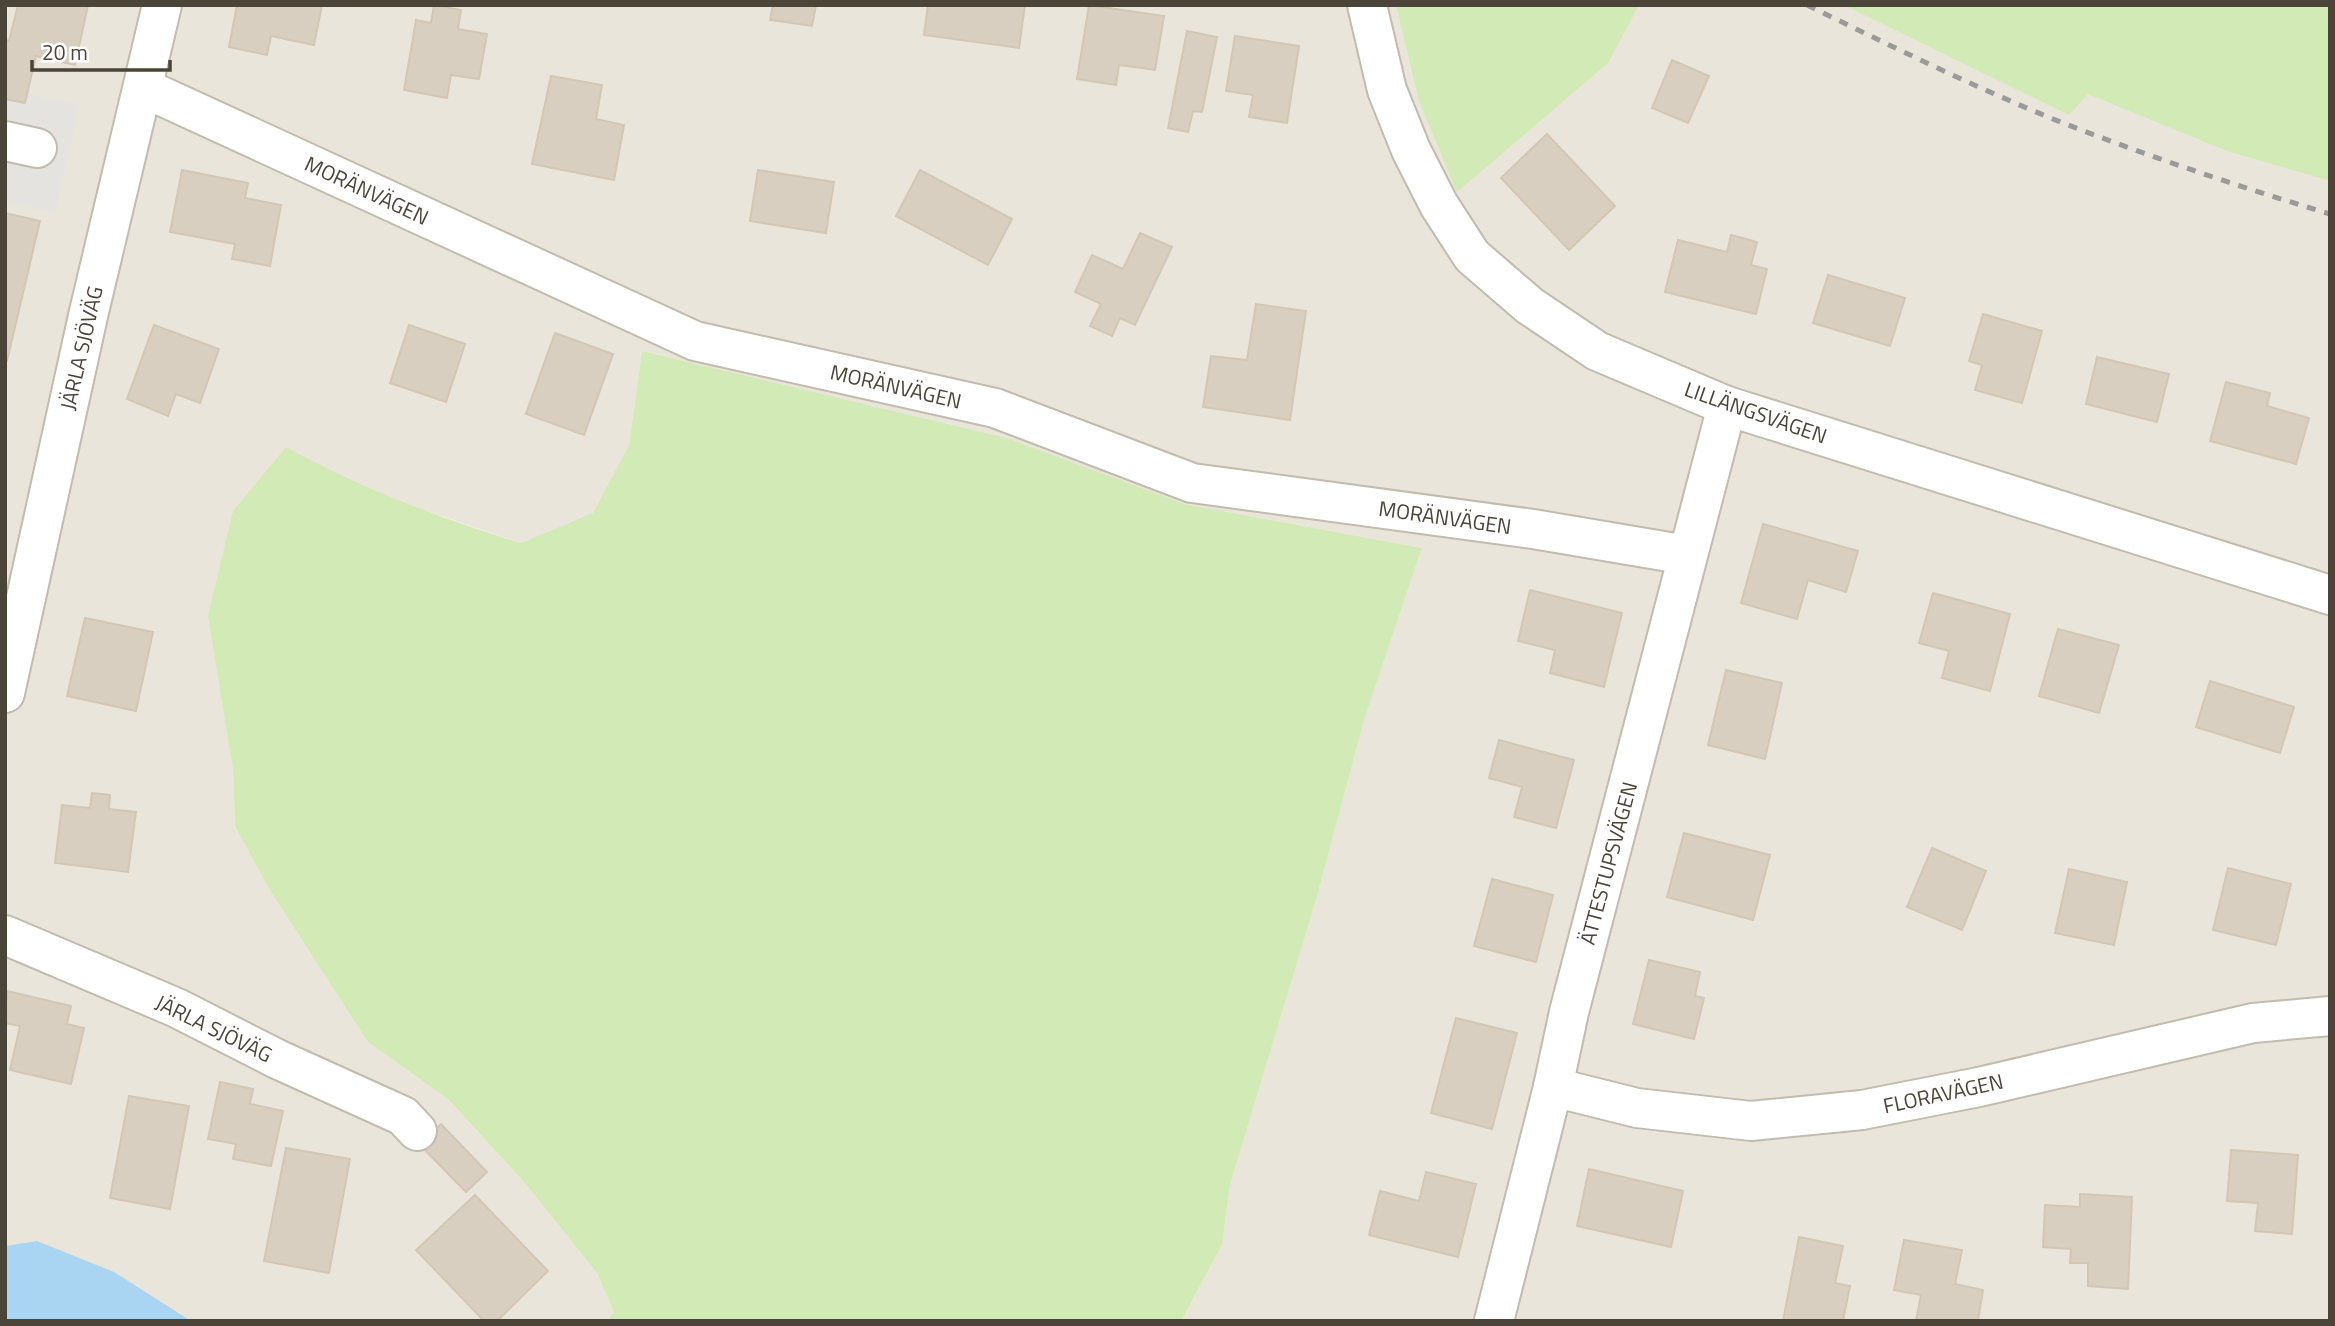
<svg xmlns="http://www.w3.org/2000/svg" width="2335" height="1326" viewBox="0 0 2335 1326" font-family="'Titillium Web',sans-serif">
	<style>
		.residential { fill: #eae5da }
		.green { fill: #d2eab5 }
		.parking { fill: #e5e3e0 }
		.water { fill: #a9d4f2 }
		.building { fill: #d8cfc1; stroke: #d3c7b4; stroke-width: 2 }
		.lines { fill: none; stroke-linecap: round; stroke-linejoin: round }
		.minor-casing { stroke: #c2bbae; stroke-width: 42 }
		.minor { stroke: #fff; stroke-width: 38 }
		.rail { stroke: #9a9a9a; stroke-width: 5; stroke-dasharray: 9 9; stroke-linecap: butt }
		.labels { text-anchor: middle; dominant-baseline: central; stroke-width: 5; stroke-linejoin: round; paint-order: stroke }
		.street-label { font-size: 21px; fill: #4b4439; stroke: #fff }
	</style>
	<rect width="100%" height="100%" fill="#f6f3ec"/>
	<path class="residential" d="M 5,5 L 2330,5 L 2330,1321 L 1181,1321 L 1222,1245 L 1230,1185 L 1316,900 L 1365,717 L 1422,548 L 1185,504 L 1007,438 L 642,351 L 629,445 L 593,514 L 521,543 L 415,507 L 330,472 L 286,447 L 233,769 L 235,826 L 368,1042 L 449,1100 L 524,1182 L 597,1273 L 614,1312 L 607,1321 L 191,1321 L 37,1241 L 5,1246 Z"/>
	<g class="green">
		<path d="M 1396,5 L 1639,5 L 1608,63 L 1457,192 L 1419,101 Z"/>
		<path d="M 1844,5 L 2330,5 L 2330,181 L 2227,151 L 2088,94 L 2069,115 Z"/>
		<path d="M 642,351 L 1007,438 L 1185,504 L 1422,548 L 1365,717 L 1316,900 L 1230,1185 L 1222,1245 L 1181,1321 L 607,1321 L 614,1312 L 597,1273 L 524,1182 L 449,1100 L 368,1042 L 270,890 L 235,826 L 233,769 L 208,616 L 233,511 L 286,447 C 360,488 440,518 521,543 L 593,513 L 629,445 Z"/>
	</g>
	<path class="parking" d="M 27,94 L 80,105 L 55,213 L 5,202 L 5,99 L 25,103 Z"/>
	<path class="water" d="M 37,1241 L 114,1272 L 191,1321 L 5,1321 L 5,1246 Z"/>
	<g class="building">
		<path d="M 18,5 L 88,5 L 75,65 L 36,56 L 25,103 L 5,99 L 5,40 L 9,41 Z"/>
		<path d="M 237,5 L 322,5 L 314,45 L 271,36 L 267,55 L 229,47 Z"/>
		<path d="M 434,5 L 461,10 L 458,29 L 487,34 L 479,79 L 451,75 L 447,98 L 404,90 L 416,20 L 431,23 Z"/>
		<path d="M 773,5 L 816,5 L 812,26 L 770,20 Z"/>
		<path d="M 928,5 L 1025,5 L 1019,48 L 924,35 Z"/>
		<path d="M 1089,5 L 1164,16 L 1155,70 L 1119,65 L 1116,85 L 1077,79 Z"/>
		<path d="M 1187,31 L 1217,37 L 1202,112 L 1193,111 L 1188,132 L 1168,128 Z"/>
		<path d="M 1235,36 L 1299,46 L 1287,123 L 1249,117 L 1253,95 L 1226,91 Z"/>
		<path d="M 1672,60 L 1709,76 L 1688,123 L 1652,108 Z"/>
		<path d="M 551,76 L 602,85 L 596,119 L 624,125 L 614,180 L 532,164 Z"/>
		<path d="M 1547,134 L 1615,206 L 1569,250 L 1501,178 Z"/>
		<path d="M 182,170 L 248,183 L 245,198 L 281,205 L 270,266 L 232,259 L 235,244 L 170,232 Z"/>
		<path d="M 758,170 L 834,182 L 826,233 L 750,221 Z"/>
		<path d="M 920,170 L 1012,219 L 988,265 L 896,216 Z"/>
		<path d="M 5,213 L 40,221 L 7,361 L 5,361 Z"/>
		<path d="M 1140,233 L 1172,247 L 1135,325 L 1120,318 L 1112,336 L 1090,326 L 1101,304 L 1075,292 L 1092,255 L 1123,269 Z"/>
		<path d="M 1731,235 L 1757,242 L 1751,265 L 1767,269 L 1756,314 L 1665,292 L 1678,240 L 1727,252 Z"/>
		<path d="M 1828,275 L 1905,298 L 1890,346 L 1813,323 Z"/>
		<path d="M 1256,304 L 1306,311 L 1290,420 L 1203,407 L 1211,356 L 1247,360 Z"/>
		<path d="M 1983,314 L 2042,331 L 2022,403 L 1975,390 L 1982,365 L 1969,361 Z"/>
		<path d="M 154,325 L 219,349 L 200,403 L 176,394 L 168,416 L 127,399 Z"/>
		<path d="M 409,325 L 465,344 L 446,402 L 390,383 Z"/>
		<path d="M 555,333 L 613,354 L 584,435 L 526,414 Z"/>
		<path d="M 2097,357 L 2169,374 L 2157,422 L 2086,404 Z"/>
		<path d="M 2226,382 L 2270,393 L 2267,406 L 2309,418 L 2296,464 L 2210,441 Z"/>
		<path d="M 1763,524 L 1858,551 L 1846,592 L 1808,580 L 1797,619 L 1741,603 Z"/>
		<path d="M 1530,590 L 1622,613 L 1604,687 L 1550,673 L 1555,650 L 1518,641 Z"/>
		<path d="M 1933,593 L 2010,614 L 1990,691 L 1942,678 L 1949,651 L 1919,643 Z"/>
		<path d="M 85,618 L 153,632 L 136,711 L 67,696 Z"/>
		<path d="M 2058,629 L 2119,645 L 2099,713 L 2039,696 Z"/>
		<path d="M 1726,670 L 1782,683 L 1765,759 L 1708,745 Z"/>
		<path d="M 2210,681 L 2294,707 L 2280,753 L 2196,727 Z"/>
		<path d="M 1499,740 L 1574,760 L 1556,828 L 1514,817 L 1522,787 L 1489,778 Z"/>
		<path d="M 92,793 L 110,795 L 109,809 L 136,812 L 128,872 L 55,863 L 62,805 L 90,808 Z"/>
		<path d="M 1684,833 L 1770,855 L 1753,920 L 1667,897 Z"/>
		<path d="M 1932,848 L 1986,871 L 1962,930 L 1907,907 Z"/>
		<path d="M 2228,868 L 2291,884 L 2276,945 L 2213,930 Z"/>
		<path d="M 2069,869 L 2127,882 L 2114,945 L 2055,933 Z"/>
		<path d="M 1492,879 L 1553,895 L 1536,962 L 1474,946 Z"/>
		<path d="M 1649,960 L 1700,972 L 1695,996 L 1704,998 L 1694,1039 L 1633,1024 Z"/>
		<path d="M 7,991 L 71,1006 L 67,1024 L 84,1028 L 71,1084 L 10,1070 L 20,1026 L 5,1023 Z"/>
		<path d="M 1456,1018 L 1517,1033 L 1492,1129 L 1431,1113 Z"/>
		<path d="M 220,1082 L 253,1089 L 250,1104 L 283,1111 L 271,1166 L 233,1159 L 236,1144 L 208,1139 Z"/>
		<path d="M 129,1096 L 189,1106 L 170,1209 L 110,1198 Z"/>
		<path d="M 441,1124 L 487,1172 L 466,1192 L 420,1145 Z"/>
		<path d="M 286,1148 L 350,1159 L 329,1273 L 264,1261 Z"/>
		<path d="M 2231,1150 L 2298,1155 L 2292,1234 L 2255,1231 L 2258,1203 L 2227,1201 Z"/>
		<path d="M 1589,1169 L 1683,1191 L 1671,1247 L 1577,1226 Z"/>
		<path d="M 1426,1172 L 1476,1184 L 1458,1257 L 1369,1235 L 1380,1191 L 1419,1201 Z"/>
		<path d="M 2080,1194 L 2132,1197 L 2128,1289 L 2088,1286 L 2088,1263 L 2070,1263 L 2071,1249 L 2043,1247 L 2045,1205 L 2080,1207 Z"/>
		<path d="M 475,1195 L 548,1271 L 497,1321 L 484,1321 L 416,1250 Z"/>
		<path d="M 1799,1237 L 1843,1246 L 1835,1283 L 1850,1286 L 1843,1321 L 1783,1321 Z"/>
		<path d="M 1904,1240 L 1962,1250 L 1955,1284 L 1983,1290 L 1978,1321 L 1916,1321 L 1921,1295 L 1894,1290 Z"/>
	</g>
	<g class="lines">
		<g class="minor-casing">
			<g id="minor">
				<path d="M 1367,5 L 1387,90 L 1411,150 L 1439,205 L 1472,256 L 1530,306 L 1597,351 L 1727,406 L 2330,595"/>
				<path d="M 144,88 L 695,341 L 995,408 L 1192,483 L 1533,529 L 1687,555"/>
				<path d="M 5,141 L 37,148"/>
				<path d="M 5,693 L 88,316 L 162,5"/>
				<path d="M 5,935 L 177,1008 L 277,1059 L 403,1116 L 417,1131"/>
				<path d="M 1553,1087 L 1637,1108 L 1751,1121 L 1862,1110 L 1979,1087 L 2253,1023 L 2330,1016"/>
				<path d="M 1494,1321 L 1553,1087 L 1569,1012 L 1727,406"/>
			</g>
		</g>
		<use href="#minor" class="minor"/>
		<path class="rail" d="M 1807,5 C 1889,45 1970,85 2053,119 C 2144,155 2237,186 2330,214"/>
	</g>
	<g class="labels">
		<g class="street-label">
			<text transform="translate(367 190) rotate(25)">MORÄNVÄGEN</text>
			<text transform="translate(81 348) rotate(-77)">JÄRLA SJÖVÄG</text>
			<text transform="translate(896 386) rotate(13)">MORÄNVÄGEN</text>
			<text transform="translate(1756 412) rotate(19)">LILLÄNGSVÄGEN</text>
			<text transform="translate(1445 517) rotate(8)">MORÄNVÄGEN</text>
			<text transform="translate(1608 863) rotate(-75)">ÄTTESTUPSVÄGEN</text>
			<text transform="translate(214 1028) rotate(26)">JÄRLA SJÖVÄG</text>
			<text transform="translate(1943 1093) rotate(-12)">FLORAVÄGEN</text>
		</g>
	</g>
	<rect width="2335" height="1326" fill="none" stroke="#4b4439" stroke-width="14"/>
	<path d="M32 60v10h138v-10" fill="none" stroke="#4b4439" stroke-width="3.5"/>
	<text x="42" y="60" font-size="21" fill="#4b4439" stroke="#ffffff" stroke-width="5" paint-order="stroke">20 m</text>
</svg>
